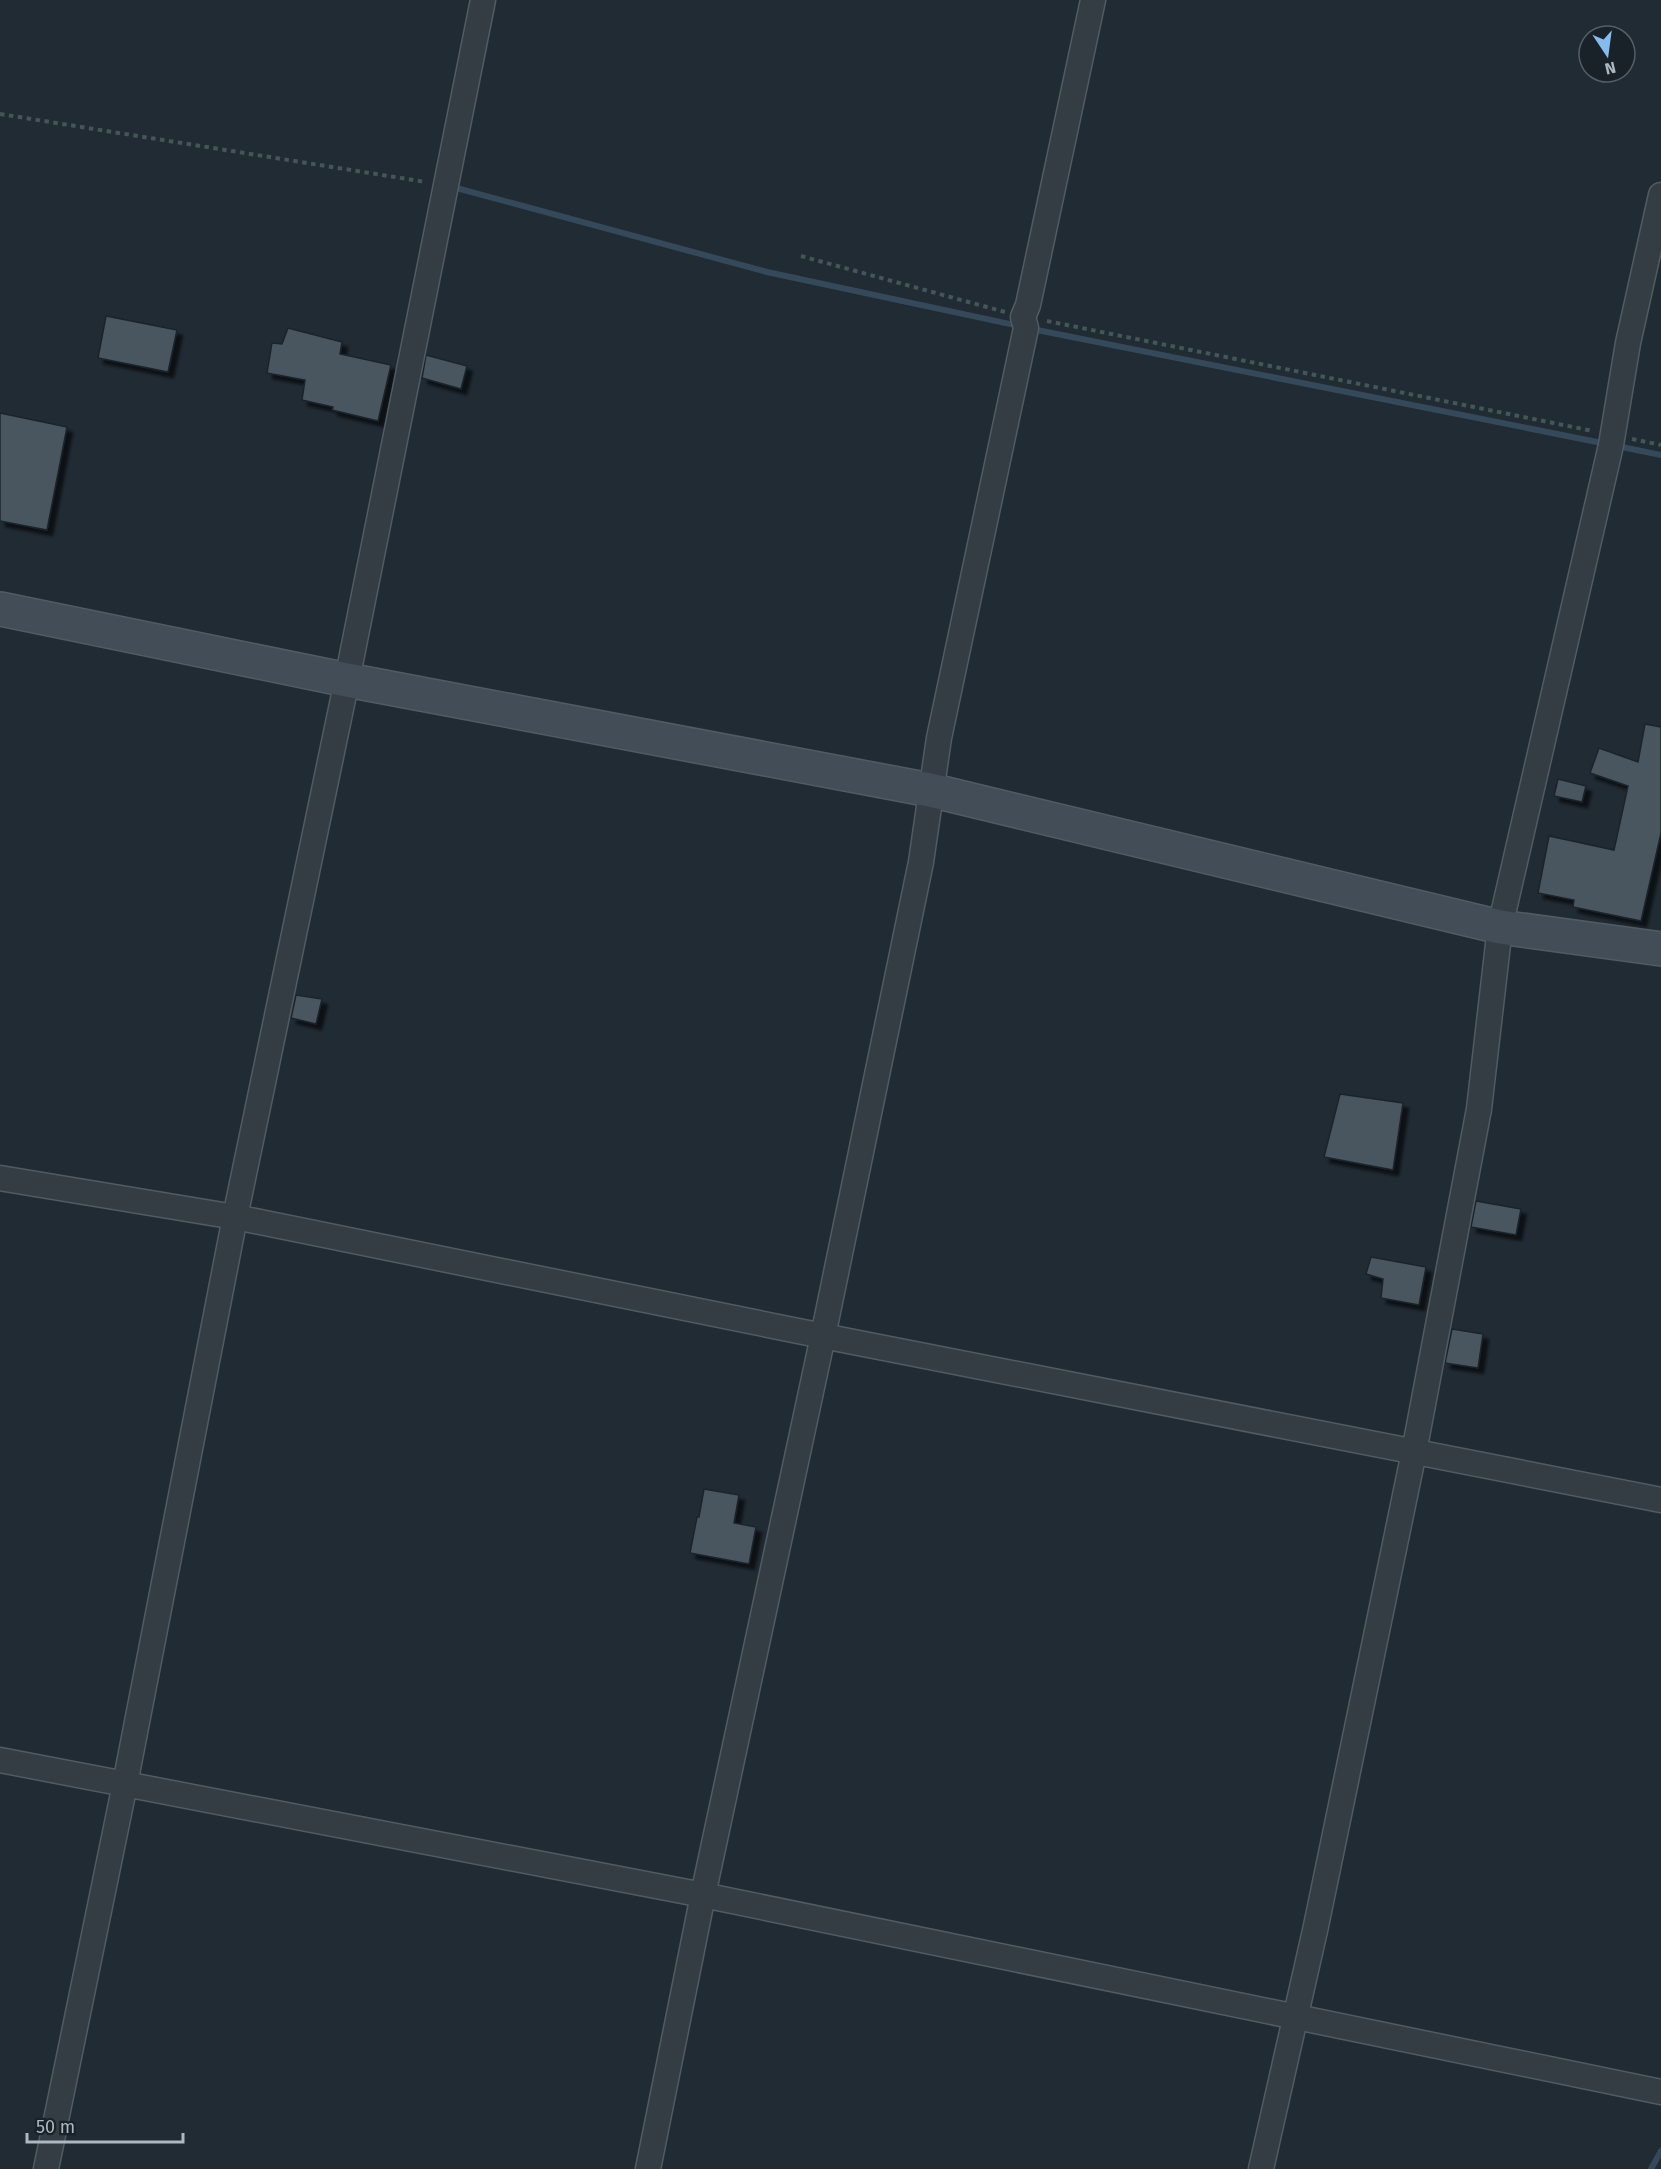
<svg xmlns="http://www.w3.org/2000/svg" width="1661" height="2169" viewBox="0 0 1661 2169" font-family="'Fira Sans',sans-serif">
	<style>
		.lines { fill: none; stroke-linecap: round; stroke-linejoin: round }
		.stream { stroke: #35495a; stroke-width: 6 }
		.building { fill: #49565f; stroke: #1b242b; stroke-width: 1.5; filter: url(#shadow) }
		.street-casing { stroke: #515b62; stroke-width: 27 }
		.secondary-casing { stroke: #515b62; stroke-width: 36 }
		.path { stroke: #445655; stroke-width: 4; stroke-dasharray: 4.5 4.5; stroke-linecap: butt }
		.street { stroke: #343d44; stroke-width: 24 }
		.secondary { stroke: #424d57; stroke-width: 33 }
	</style>
	<defs>
		<filter id="shadow"><feDropShadow dx="5.5" dy="5.5" stdDeviation="1.5" flood-color="#0009"/></filter>
	</defs>
	<rect width="100%" height="100%" fill="#212b34"/>
	<g class="lines">
		<g class="stream">
			<path d="M 449,186 L 767,272 L 1019,326"/>
			<path d="M 1032,329 L 1607,444"/>
			<path d="M 1617,446 L 1661,455"/>
			<path d="M 1651,2169 L 1661,2151"/>
		</g>
	</g>
	<g class="building">
		<path d="M 106,316 L 177,330 L 168,372 L 98,358 Z"/>
		<path d="M 288,328 L 342,342 L 340,354 L 391,365 L 378,421 L 332,410 L 333,407 L 302,400 L 305,380 L 267,373 L 272,343 L 282,344 Z"/>
		<path d="M 426,355 L 467,366 L 461,389 L 422,378 Z"/>
		<path d="M 0,413 L 67,427 L 47,530 L 0,521 Z"/>
		<path d="M 1645,724 L 1661,727 L 1661,833 L 1641,921 L 1573,907 L 1574,900 L 1538,893 L 1549,836 L 1614,850 L 1628,786 L 1590,773 L 1599,748 L 1638,762 Z"/>
		<path d="M 1558,779 L 1586,786 L 1582,802 L 1554,796 Z"/>
		<path d="M 296,995 L 322,999 L 316,1024 L 291,1018 Z"/>
		<path d="M 1340,1094 L 1403,1103 L 1393,1170 L 1324,1157 Z"/>
		<path d="M 1476,1201 L 1521,1209 L 1516,1235 L 1471,1227 Z"/>
		<path d="M 1371,1257 L 1426,1267 L 1419,1305 L 1381,1298 L 1383,1279 L 1366,1274 Z"/>
		<path d="M 1452,1329 L 1483,1334 L 1478,1368 L 1445,1363 Z"/>
		<path d="M 704,1489 L 739,1495 L 734,1523 L 756,1527 L 749,1564 L 690,1553 L 697,1517 L 699,1517 Z"/>
	</g>
	<g class="lines">
		<g class="street-casing">
			<g id="street">
				<path d="M 0,1178 L 235,1217 L 823,1336 L 1661,1500"/>
				<path d="M 0,1760 L 703,1895 L 1661,2092"/>
				<path d="M 46,2169 L 125,1784 L 235,1217 L 347,680 L 483,0"/>
				<path d="M 648,2169 L 703,1895 L 823,1336 L 921,862 L 939,738 L 1026,328 L 1023,317 L 1028,305 L 1093,0"/>
				<path d="M 1261,2169 L 1316,1926 L 1414,1452 L 1479,1109 L 1500,927 L 1611,445 L 1628,343 L 1661,195"/>
			</g>
		</g>
		<g class="secondary-casing">
			<path id="secondary" d="M 0,609 L 347,680 L 930,790 L 1500,927 L 1661,949"/>
		</g>
		<g class="path">
			<path d="M 0,114 L 426,182"/>
			<path d="M 801,256 L 1005,312"/>
			<path d="M 1047,321 L 1593,431"/>
			<path d="M 1632,439 L 1661,445"/>
		</g>
		<use href="#street" class="street"/>
		<use href="#secondary" class="secondary"/>
	</g>
	<g transform="translate(1607 54) rotate(167)"><circle r="28" fill="#192229" stroke="#555e66" stroke-width="1.5"/>
	<path d="M0-4.5L10 22L0 15L-10 22Z" fill="#86bbee"/>
	<text y="-9" font-size="16" font-weight="bold" text-anchor="middle" fill="#aeb8c1">N</text>
	</g>
	<path d="M27 2133v9h156v-9" fill="none" stroke="#aeb8c1" stroke-width="3"/>
	<text x="36" y="2133" font-size="18" fill="#aeb8c1" stroke="#192229" stroke-width="4.5" paint-order="stroke">50 m</text>
</svg>
